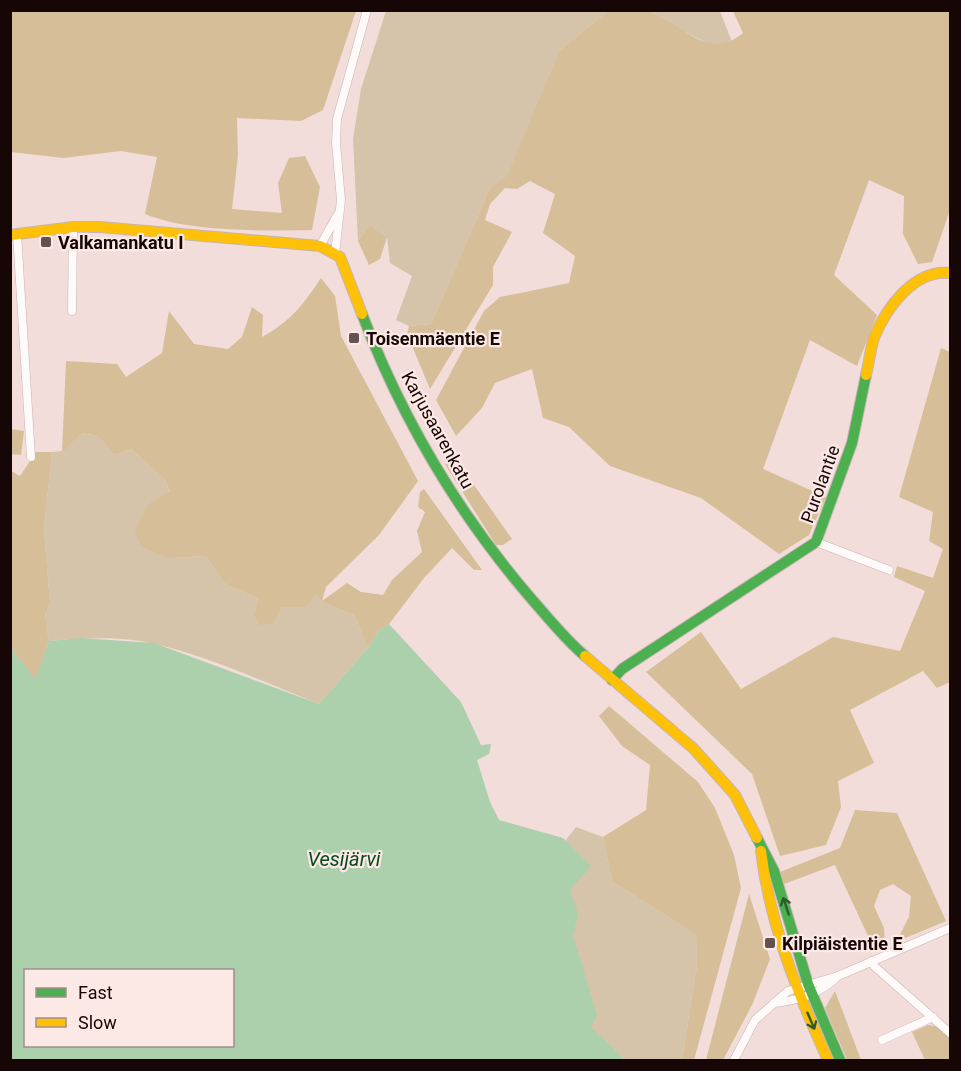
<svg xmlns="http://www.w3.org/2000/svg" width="961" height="1071" viewBox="0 0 961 1071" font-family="Roboto,sans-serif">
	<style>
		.green { fill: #d5c3aa }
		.forest { fill: #d5be98 }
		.water { fill: #accfac; fill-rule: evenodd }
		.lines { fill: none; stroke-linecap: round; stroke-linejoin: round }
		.street-casing { stroke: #c7b5b2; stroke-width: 9 }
		.fast-casing { stroke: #c7b5b2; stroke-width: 12 }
		.slow-casing { stroke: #c7b5b2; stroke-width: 12 }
		.street { stroke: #fdfaf9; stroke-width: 8 }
		.fast { stroke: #4caf50; stroke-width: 10 }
		.slow { stroke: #ffc107; stroke-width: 10 }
		.oneway { stroke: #315b2b }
		.poi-dot { fill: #635250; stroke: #fce8e4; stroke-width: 2 }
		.labels { text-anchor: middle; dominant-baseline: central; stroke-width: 4.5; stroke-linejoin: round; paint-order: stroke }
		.poi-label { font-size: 18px; font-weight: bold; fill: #160706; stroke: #fce8e4; text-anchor: start }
		.street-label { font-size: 18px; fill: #160706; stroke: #fce8e4 }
		.water-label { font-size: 20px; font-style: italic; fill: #054b1f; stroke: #fce8e4 }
	</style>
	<rect width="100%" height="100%" fill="#f2ddda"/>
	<g class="green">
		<path d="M 386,11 L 608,11 L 559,51 L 507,177 L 490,188 L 431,324 L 409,326 L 396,320 L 412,276 L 390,263 L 387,237 L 370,225 L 358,241 L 353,139 L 361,89 Z"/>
		<path d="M 642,11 L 720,11 L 732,42 L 713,46 Z"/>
		<path d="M 82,433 L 98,436 L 114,455 L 132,449 L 166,481 L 169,493 L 148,504 L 169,558 L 206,556 L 224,583 L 258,599 L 254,615 L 273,622 L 283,607 L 315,595 L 322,602 L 354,615 L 368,648 L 319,704 C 269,684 208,656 155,644 C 122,636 83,638 49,641 L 45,616 L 50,602 L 44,529 L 52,452 L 62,451 Z"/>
		<path d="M 576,827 L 603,837 L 612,881 L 696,935 L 697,965 L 682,1060 L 568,1060 L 566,840 Z"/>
	</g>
	<g class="forest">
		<path d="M 11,10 L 356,11 L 323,110 L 301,121 L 237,118 L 238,155 L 232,209 L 282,213 L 278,183 L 289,158 L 305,156 L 320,187 L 312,230 C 264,231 188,232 145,214 L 157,157 L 121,151 L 63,158 L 11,152 Z"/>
		<path d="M 608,11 C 619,10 631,9 641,10 C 679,17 705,65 743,33 L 733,11 L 950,11 L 950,210 L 932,262 L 918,264 L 903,234 L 904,196 L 869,180 L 834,275 L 877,315 L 857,366 L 810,340 L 763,469 L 826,497 L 809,535 L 779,554 L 701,498 L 610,466 L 569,427 L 543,418 L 532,369 L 495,383 L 482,408 L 456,436 L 436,400 L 484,311 L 500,297 L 569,283 L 575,256 L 543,233 L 555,194 L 530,181 L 517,189 L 505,188 L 490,204 L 485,220 L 512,232 L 493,267 L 493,285 L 430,389 L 407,334 L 409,326 L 431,324 L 490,188 L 507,176 L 559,51 Z"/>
		<path d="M 370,225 L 387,237 L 380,259 L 369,265 L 358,241 Z"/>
		<path d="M 321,278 L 335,296 L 341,336 L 418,481 L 379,535 L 326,587 L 322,601 L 347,583 L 361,592 L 383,595 L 392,580 L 422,552 L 417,531 L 425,512 L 418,507 L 420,492 L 424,489 L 482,570 L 474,570 L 452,548 L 424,578 L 389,624 L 379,630 L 368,648 L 354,615 L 322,602 L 315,595 L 305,607 L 283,607 L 273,623 L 260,625 L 254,615 L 258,599 L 224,583 L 206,556 L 169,558 L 141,546 L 135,530 L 148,504 L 169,492 L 166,481 L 132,449 L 114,455 L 98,436 L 82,433 L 62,452 L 66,361 L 117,364 L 126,377 L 162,353 L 169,311 L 194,344 L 228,349 L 242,337 L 252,307 L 263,315 L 262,337 C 291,321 303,305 321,278 Z"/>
		<path d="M 941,348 L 950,352 L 950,682 L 937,688 L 923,671 L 850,710 L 874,763 L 838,781 L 841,807 L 826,845 L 780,856 L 752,774 L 646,672 L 701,632 L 741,689 L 833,637 L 900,651 L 925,591 L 894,577 L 897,566 L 933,578 L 943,549 L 929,541 L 933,512 L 899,497 Z"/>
		<path d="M 11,429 L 24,431 L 21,455 L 11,454 Z"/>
		<path d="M 36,452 L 52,452 L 44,529 L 50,602 L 45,616 L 49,641 L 35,680 L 11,648 L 11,471 L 20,476 Z"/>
		<path d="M 455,458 L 512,539 L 503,545 L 496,545 L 445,464 Z"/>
		<path d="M 609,706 L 698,782 L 715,808 L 734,855 L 741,888 L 694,1060 L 682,1060 L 697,965 L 696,935 L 612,881 L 603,837 L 646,810 L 650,765 L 622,746 L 599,716 Z"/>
		<path d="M 855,810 L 897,813 L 946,921 L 896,942 L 909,917 L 911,896 L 893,884 L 880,890 L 874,906 L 884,928 L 885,946 L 875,951 L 835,865 L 784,884 L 780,872 L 840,848 Z"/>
		<path d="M 749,894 L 770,959 L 753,1003 L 723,1060 L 706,1060 Z"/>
		<path d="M 835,991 L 861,1060 L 847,1060 L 825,1008 Z"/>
		<path d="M 928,1025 L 939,1027 L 950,1037 L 950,1060 L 925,1060 L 912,1032 Z"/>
	</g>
	<path class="water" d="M 389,624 L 461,702 L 481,745 L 491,744 L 489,754 L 477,760 L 490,802 L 499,820 L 563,838 L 591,866 L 570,890 L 578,914 L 573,936 L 597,1015 L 591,1027 L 625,1060 L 11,1060 L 11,648 L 35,679 L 49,641 L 81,638 L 154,643 L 319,704 L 368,648 L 379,630 ZM 26,970 L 232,970 L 232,1046 L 26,1046 Z"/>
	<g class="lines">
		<g class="street-casing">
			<g id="street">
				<path d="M 17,234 L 31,457"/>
				<path d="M 320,246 L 338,214"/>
				<path d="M 335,254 L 341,200 L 336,143 L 337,119 L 367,10"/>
				<path d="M 72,311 L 73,227"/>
				<path d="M 816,542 L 889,570"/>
				<path d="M 872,961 L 874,966 L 950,1033"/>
				<path d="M 774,1003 C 797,1001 822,993 838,976"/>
				<path d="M 882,1040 L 933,1017"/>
				<path d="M 734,1060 L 755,1020 L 788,991 L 838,976 L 950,928"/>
			</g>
		</g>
		<g class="fast-casing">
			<g id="fast">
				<path d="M 362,314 C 402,419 461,518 535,603 C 551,621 566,640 585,656"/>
				<path d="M 612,680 L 622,669 L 816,542 L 852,443 L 866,375"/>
				<path d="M 757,838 L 774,871 L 808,984 L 840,1060"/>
			</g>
		</g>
		<g class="slow-casing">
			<g id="slow">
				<path d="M 10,235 L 73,227 L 100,227 L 320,246 L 340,257 L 362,314"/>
				<path d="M 866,375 C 869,363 870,350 874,338 C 886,308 914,269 950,273"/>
				<path d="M 585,656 L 694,749 L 735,795 L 757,838"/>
				<path d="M 761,851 C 770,925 797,992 828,1060"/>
			</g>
		</g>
		<use href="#street" class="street"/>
		<use href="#fast" class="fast"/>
		<use href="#slow" class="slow"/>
	</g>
	<defs><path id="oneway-shaft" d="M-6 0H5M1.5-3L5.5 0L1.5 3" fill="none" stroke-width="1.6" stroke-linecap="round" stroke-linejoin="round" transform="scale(1.5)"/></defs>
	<g class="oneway">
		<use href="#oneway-shaft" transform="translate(786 906) rotate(-108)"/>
		<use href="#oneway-shaft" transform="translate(811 1021) rotate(67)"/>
	</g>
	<g class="poi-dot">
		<rect x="40" y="236" width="12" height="12" rx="3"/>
		<rect x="348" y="332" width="12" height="12" rx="3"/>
		<rect x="764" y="937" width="12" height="12" rx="3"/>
	</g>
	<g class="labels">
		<g class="poi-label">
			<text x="58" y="242">Valkamankatu I</text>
			<text x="366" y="338">Toisenmäentie E</text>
			<text x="782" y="943">Kilpiäistentie E</text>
		</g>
		<g class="street-label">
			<text transform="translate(438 430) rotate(61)">Karjusaarenkatu</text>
			<text transform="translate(820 484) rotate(-70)">Purolantie</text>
		</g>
		<g class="water-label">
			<text x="344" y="859">Vesijärvi</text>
		</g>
	</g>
	<rect width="961" height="1071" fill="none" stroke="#160706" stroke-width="24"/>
	<rect x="24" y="969" width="210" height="78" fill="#fce8e4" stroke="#a08e8b" stroke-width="1.5"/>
	<rect x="36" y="988" width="30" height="9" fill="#4caf50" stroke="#a08e8b" stroke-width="1.5"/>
	<text x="78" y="999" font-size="18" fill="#160706">Fast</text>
	<rect x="36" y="1018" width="30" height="9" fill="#ffc107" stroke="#a08e8b" stroke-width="1.5"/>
	<text x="78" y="1029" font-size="18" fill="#160706">Slow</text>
</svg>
